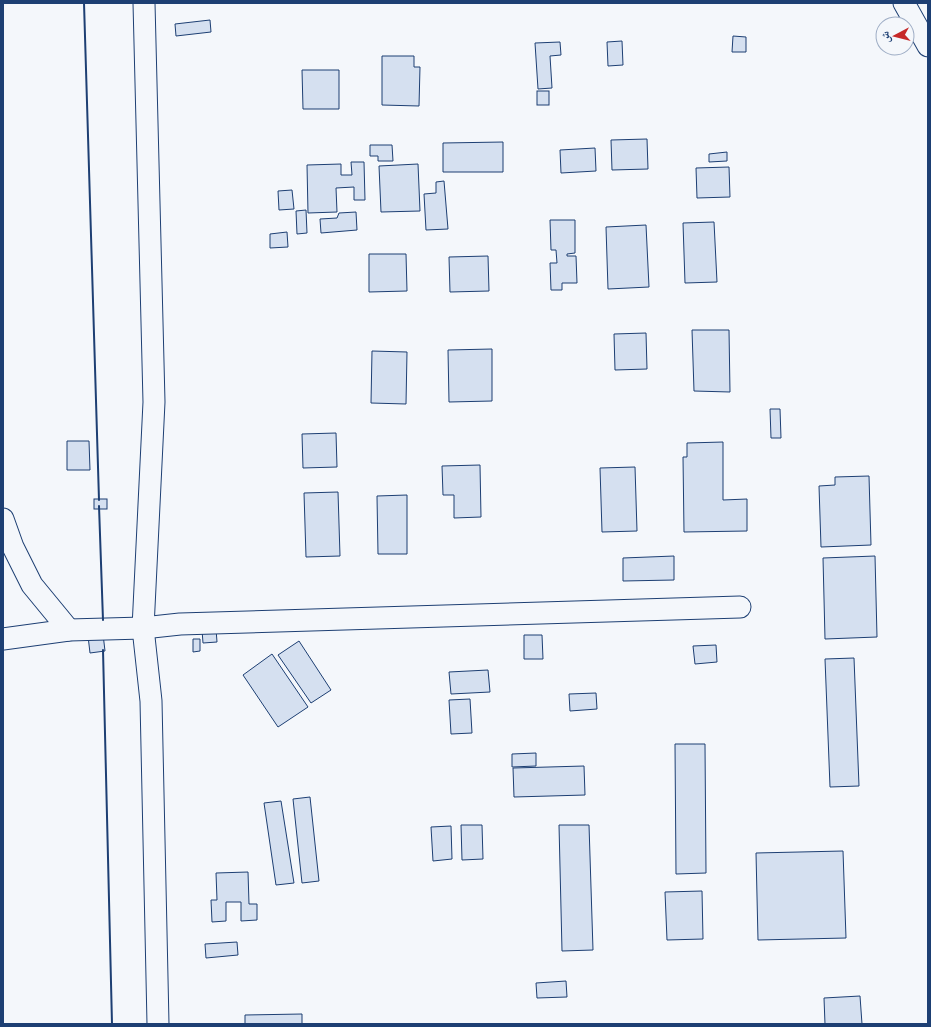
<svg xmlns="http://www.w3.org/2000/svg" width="931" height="1027" viewBox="0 0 931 1027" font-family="Figtree,'Noto Naskh Arabic',sans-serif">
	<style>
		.building { fill: #d5e0f0; stroke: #1d3f73 }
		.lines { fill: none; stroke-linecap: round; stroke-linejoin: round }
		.minor-casing { stroke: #1d3f73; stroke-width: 23 }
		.minor { stroke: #f4f7fb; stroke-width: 21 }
		.wall { stroke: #1d3f73; stroke-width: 2 }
	</style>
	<rect width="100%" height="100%" fill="#f4f7fb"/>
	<g class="building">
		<path d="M 210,20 L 211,32 L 176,36 L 175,24 Z"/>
		<path d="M 733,36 L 746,37 L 746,52 L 732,52 Z"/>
		<path d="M 622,41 L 623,65 L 608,66 L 607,42 Z"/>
		<path d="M 560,42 L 561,55 L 550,56 L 552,88 L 538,89 L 535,43 Z"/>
		<path d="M 382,56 L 414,56 L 414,67 L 420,67 L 419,106 L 382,105 Z"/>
		<path d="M 302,70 L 339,70 L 339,109 L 303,109 Z"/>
		<rect x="537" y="91" width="12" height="14"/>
		<path d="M 647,139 L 648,169 L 612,170 L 611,140 Z"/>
		<path d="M 503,142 L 503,172 L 443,172 L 443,143 Z"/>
		<path d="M 370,145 L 392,145 L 393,161 L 378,161 L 378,156 L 370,156 Z"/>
		<path d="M 595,148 L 596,171 L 561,173 L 560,150 Z"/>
		<path d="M 727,152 L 727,161 L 709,162 L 709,154 Z"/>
		<path d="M 351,162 L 364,162 L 365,200 L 354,200 L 354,187 L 336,188 L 337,212 L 308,213 L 307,165 L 341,164 L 341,175 L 352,175 Z"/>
		<path d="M 418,164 L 420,211 L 381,212 L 379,166 Z"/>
		<path d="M 729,167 L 730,197 L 697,198 L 696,168 Z"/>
		<path d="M 444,181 L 448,229 L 426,230 L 424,194 L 436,193 L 436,182 Z"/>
		<path d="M 292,190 L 294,209 L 279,210 L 278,191 Z"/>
		<path d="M 306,210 L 307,233 L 297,234 L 296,211 Z"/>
		<path d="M 356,212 L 357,230 L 321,233 L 320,219 L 337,218 L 339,213 Z"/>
		<path d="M 550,220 L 575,220 L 575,253 L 567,254 L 567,256 L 576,256 L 577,283 L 562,283 L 562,290 L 551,290 L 550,263 L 557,263 L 556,250 L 551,250 Z"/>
		<path d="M 714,222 L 717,282 L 685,283 L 683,223 Z"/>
		<path d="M 646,225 L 649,287 L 608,289 L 606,227 Z"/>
		<path d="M 287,232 L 288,247 L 270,248 L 270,234 Z"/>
		<path d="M 369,254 L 406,254 L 407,291 L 369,292 Z"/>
		<path d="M 488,256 L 489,291 L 450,292 L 449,257 Z"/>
		<path d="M 692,330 L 729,330 L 730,392 L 694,391 Z"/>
		<path d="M 646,333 L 647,369 L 615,370 L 614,334 Z"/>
		<path d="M 492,349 L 492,401 L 449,402 L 448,350 Z"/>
		<path d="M 372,351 L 407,352 L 406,404 L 371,403 Z"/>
		<path d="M 770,409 L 780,409 L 781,438 L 771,438 Z"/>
		<path d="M 336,433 L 337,467 L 303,468 L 302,434 Z"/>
		<path d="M 67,441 L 89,441 L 90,470 L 67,470 Z"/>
		<path d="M 723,442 L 723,500 L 747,499 L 747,531 L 684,532 L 683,457 L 687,457 L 687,443 Z"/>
		<path d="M 480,465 L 481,517 L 454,518 L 454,495 L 443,495 L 442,466 Z"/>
		<path d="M 635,467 L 637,531 L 602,532 L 600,468 Z"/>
		<path d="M 869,476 L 871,545 L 821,547 L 819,486 L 835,485 L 835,477 Z"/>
		<path d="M 338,492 L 340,556 L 306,557 L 304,493 Z"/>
		<path d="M 407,495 L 407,554 L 378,554 L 377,496 Z"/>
		<rect x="94" y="499" width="13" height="10"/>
		<path d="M 674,556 L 674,580 L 623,581 L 623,558 Z"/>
		<path d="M 875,556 L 877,637 L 825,639 L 823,558 Z"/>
		<path d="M 216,629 L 217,642 L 203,643 L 202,630 Z"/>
		<path d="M 103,634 L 105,651 L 90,653 L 88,636 Z"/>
		<path d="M 524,635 L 542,635 L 543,659 L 524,659 Z"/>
		<path d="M 193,639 L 200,639 L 200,651 L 193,652 Z"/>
		<path d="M 299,641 L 331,690 L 311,703 L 278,655 Z"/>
		<path d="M 716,645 L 717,662 L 695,664 L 693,646 Z"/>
		<path d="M 272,654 L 308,707 L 278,727 L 243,675 Z"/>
		<path d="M 854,658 L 859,786 L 830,787 L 825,659 Z"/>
		<path d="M 488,670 L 490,692 L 451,694 L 449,672 Z"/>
		<path d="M 596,693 L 597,709 L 570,711 L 569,694 Z"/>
		<path d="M 470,699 L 472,733 L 451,734 L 449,700 Z"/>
		<path d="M 675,744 L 705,744 L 706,873 L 676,874 Z"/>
		<path d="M 536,753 L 536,766 L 512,767 L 512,754 Z"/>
		<path d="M 584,766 L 585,795 L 514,797 L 513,768 Z"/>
		<path d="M 310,797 L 319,881 L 302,883 L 293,799 Z"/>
		<path d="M 281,801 L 294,883 L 276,885 L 264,803 Z"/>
		<path d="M 461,825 L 482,825 L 483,859 L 462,860 Z"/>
		<path d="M 559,825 L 589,825 L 593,950 L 562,951 Z"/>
		<path d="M 451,826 L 452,859 L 433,861 L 431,827 Z"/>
		<path d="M 843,851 L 846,938 L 758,940 L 756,853 Z"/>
		<path d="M 248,872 L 249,904 L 257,904 L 257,920 L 241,921 L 241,902 L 226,902 L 226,921 L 212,922 L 211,900 L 217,900 L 216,873 Z"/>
		<path d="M 702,891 L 703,939 L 667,940 L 665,892 Z"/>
		<path d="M 237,942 L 238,955 L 206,958 L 205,944 Z"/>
		<path d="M 566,981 L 567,997 L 537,998 L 536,983 Z"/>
		<path d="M 860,996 L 862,1024 L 825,1024 L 824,998 Z"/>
		<path d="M 302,1014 L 302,1024 L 245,1024 L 245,1015 Z"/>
	</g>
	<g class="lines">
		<g class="minor-casing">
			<g id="minor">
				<path d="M 144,3 L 154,402 L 143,628 L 151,701 L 158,1024"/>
				<path d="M 904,3 L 928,46"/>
				<path d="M 3,519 L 13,547 L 32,585 L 69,630"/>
				<path d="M 3,639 L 69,630 L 143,628 L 180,624 L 740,607"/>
			</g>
		</g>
		<use href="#minor" class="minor"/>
		<g class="wall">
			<path d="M 84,3 L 99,500"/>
			<path d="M 99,506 L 103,620"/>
			<path d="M 103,650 L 112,1024"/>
		</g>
	</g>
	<rect width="931" height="1027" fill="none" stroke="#1d3f73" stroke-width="8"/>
	<g transform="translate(895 36) rotate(263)"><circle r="19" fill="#f4f7fb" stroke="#9eadc5"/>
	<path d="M0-3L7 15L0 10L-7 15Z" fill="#c62828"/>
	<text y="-6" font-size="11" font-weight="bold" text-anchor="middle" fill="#1d3f73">ش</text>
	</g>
</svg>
